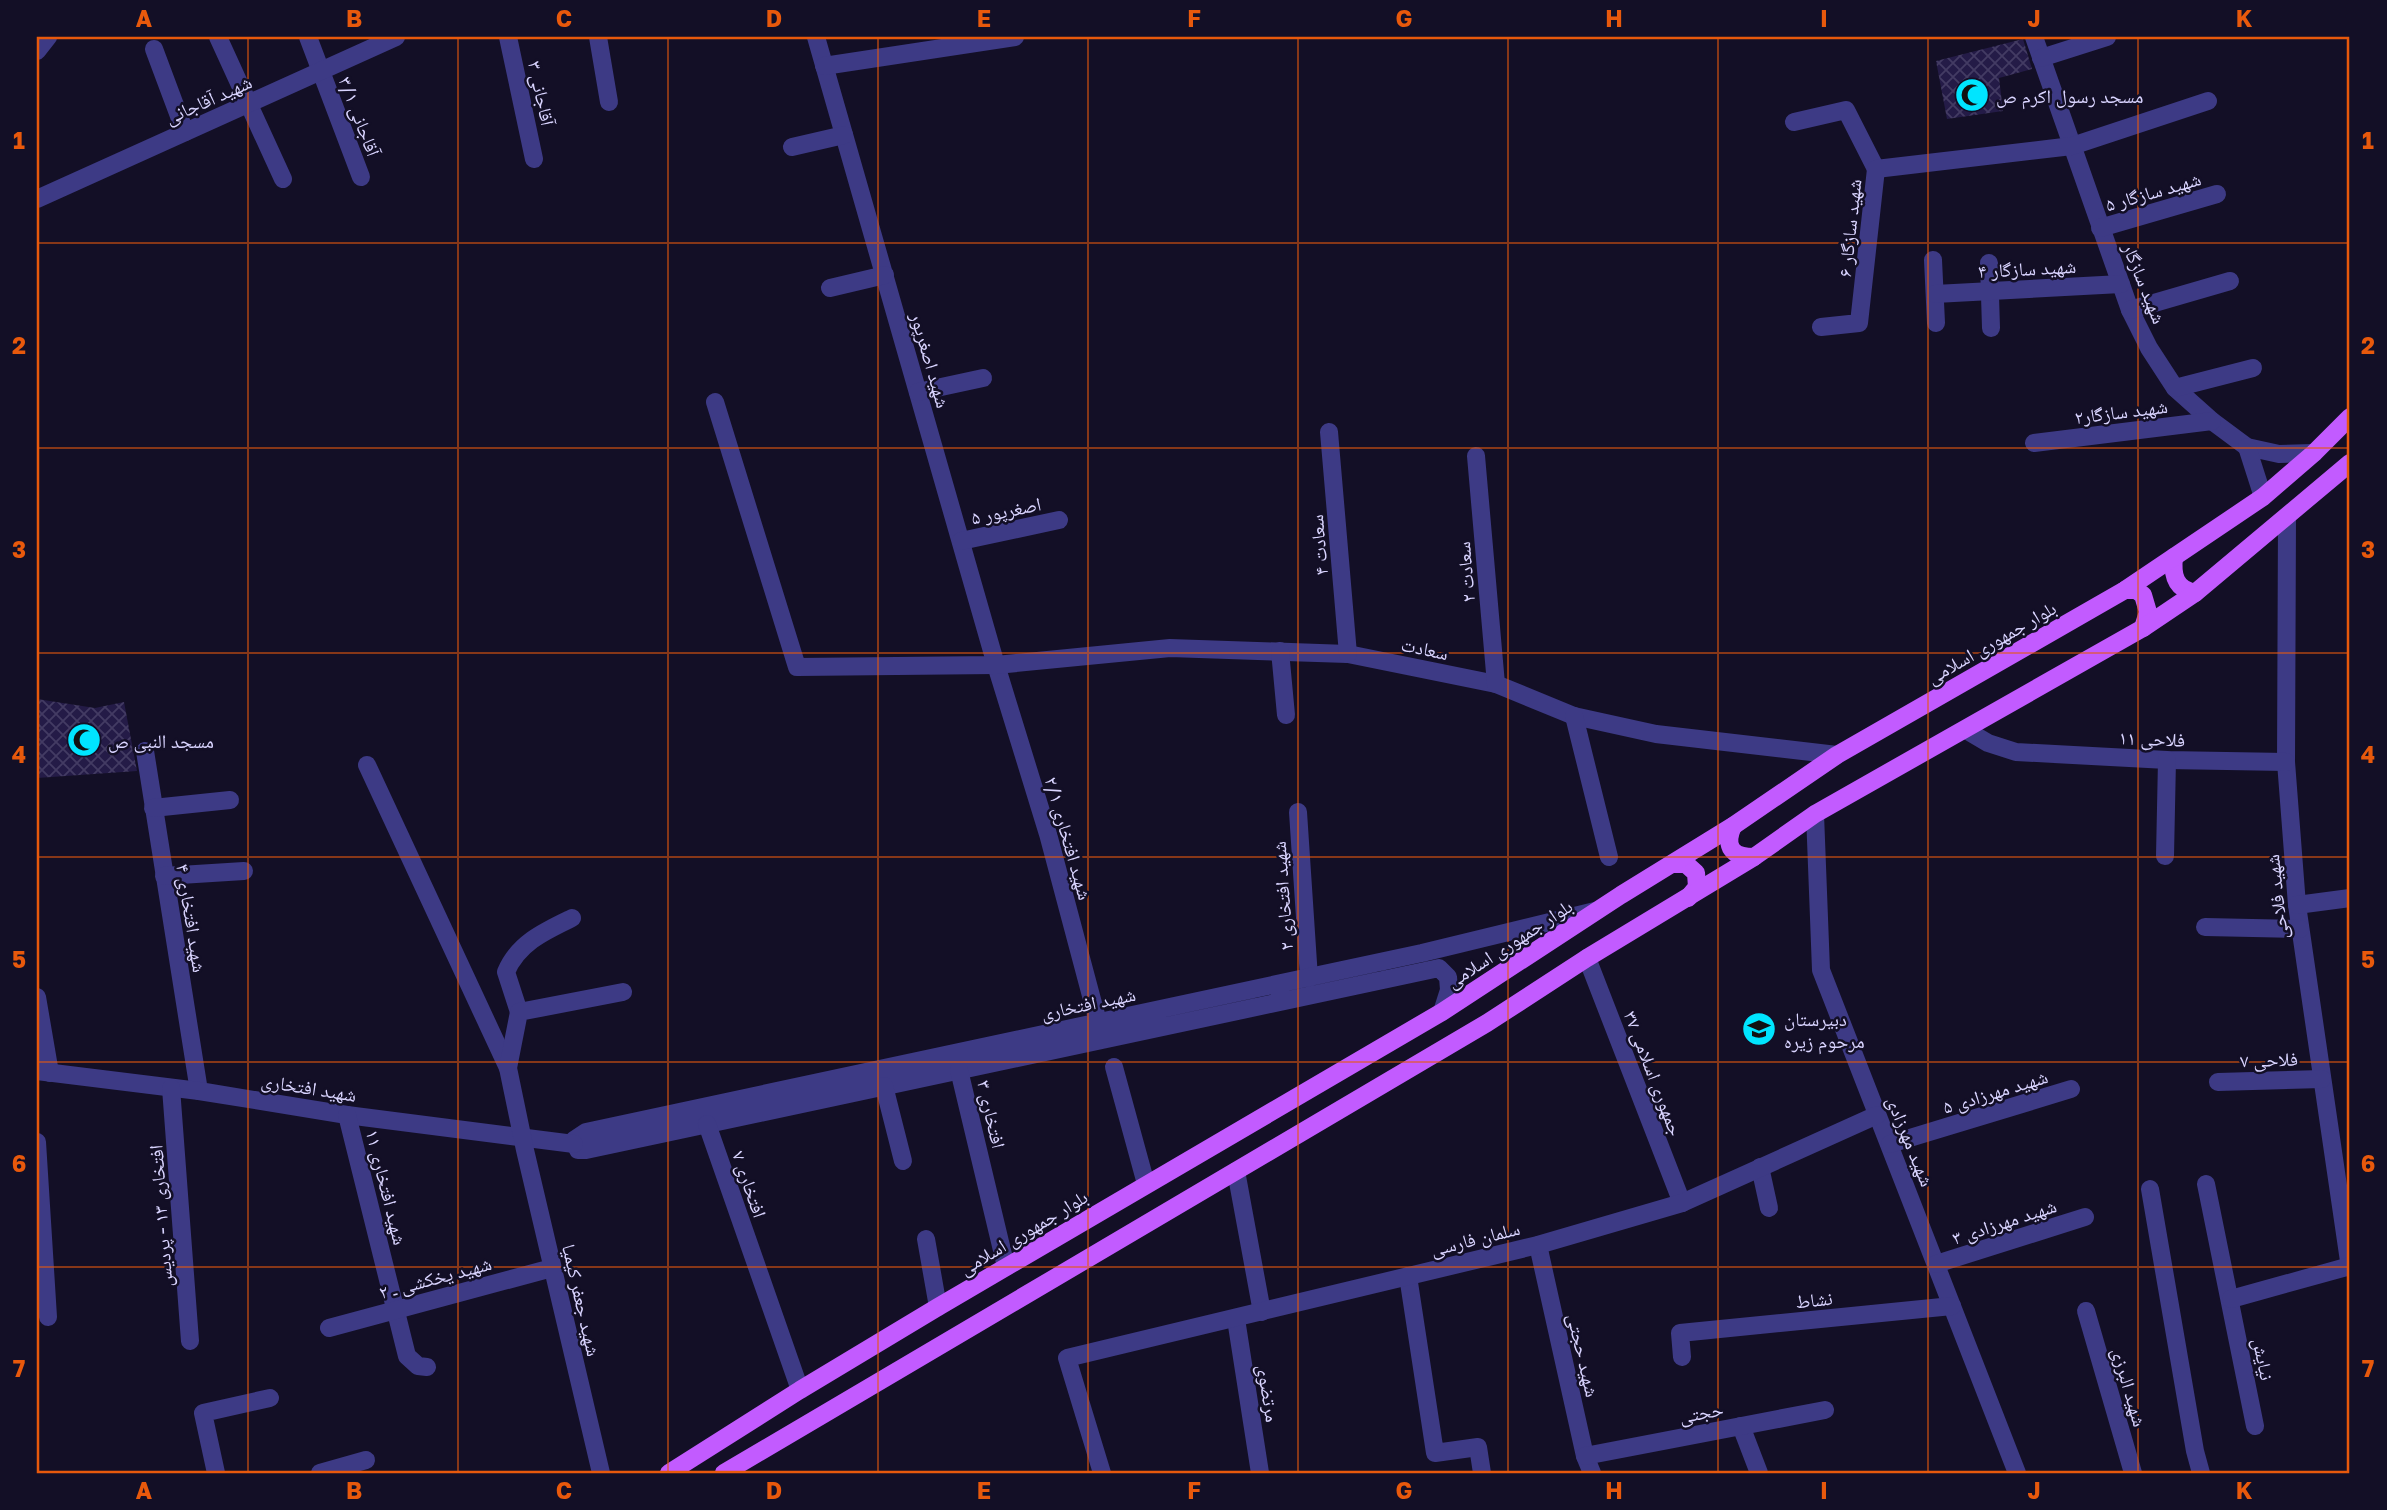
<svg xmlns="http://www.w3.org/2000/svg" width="2387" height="1510" viewBox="0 0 2387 1510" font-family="'Golos Text','Noto Naskh Arabic',sans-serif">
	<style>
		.building { fill: url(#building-cross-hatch) }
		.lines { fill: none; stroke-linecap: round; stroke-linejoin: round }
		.minor { stroke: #3d3a85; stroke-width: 18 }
		.major { stroke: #c25bff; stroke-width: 18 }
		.grid { fill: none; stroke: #e8590c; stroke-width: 2; stroke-opacity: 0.55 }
		.labels { text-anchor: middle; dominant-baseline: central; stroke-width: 5; stroke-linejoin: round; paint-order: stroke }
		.street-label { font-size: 19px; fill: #d9d4ff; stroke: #130f26 }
		.poi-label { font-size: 19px; fill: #d9d4ff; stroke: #130f26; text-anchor: start }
		.neatline { fill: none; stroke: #e8590c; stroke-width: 2.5 }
		.grid-label { font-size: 23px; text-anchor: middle; font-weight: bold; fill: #e8590c }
	</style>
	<defs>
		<pattern id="building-cross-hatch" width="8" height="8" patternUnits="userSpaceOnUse" patternTransform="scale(1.75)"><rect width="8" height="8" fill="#241b47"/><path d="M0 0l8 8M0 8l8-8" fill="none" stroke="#433b63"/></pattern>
	</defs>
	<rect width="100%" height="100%" fill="#130f26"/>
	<g class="building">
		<path d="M 2023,39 L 2032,69 L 1999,78 L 2003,111 L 1947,119 L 1936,61 Z"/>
		<path d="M 37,699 L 95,708 L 124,702 L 137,771 L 37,778 Z"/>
	</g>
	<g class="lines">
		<g class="minor">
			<path d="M 218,37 L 283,179"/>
			<path d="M 308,37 L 361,177"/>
			<path d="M 508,37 L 534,159"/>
			<path d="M 598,37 L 609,102"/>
			<path d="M 816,37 L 996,665 L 1048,834 L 1098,1022"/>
			<path d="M 2034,37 L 2130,310 L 2149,348 L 2175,388 L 2212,421 L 2247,447 L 2279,454 L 2314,453"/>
			<path d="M 154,49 L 185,132"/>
			<path d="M 37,51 L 48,37"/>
			<path d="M 2041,58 L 2107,37"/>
			<path d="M 824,66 L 1015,37"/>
			<path d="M 1794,122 L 1846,110 L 1876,169"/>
			<path d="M 792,147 L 844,135"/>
			<path d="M 37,199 L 396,37"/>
			<path d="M 2100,228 L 2217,194"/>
			<path d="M 1933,260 L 1936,323"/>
			<path d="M 1989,263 L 1991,328"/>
			<path d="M 830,288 L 885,275"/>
			<path d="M 1935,294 L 2121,284"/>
			<path d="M 2130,310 L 2230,281"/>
			<path d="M 1821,327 L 1859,323 L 1876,169 L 2072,146 L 2208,101"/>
			<path d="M 2175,388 L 2253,368"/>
			<path d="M 918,392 L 983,378"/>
			<path d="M 715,402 L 797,667 L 996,665 L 1170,648 L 1348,654 L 1496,684 L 1574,716 L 1656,734 L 1837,755"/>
			<path d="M 1329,432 L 1348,654"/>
			<path d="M 2034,443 L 2212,421"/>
			<path d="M 2247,447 L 2263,497"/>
			<path d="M 1476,456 L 1496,684"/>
			<path d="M 2287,517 L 2286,762 L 2297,905 L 2350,1268"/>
			<path d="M 961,541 L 1059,520"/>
			<path d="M 1280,651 L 1286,715"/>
			<path d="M 1574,716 L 1609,857"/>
			<path d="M 1966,730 L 1988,743 L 2016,752 L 2167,760 L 2286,762"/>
			<path d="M 145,751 L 199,1091"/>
			<path d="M 367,765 L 508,1068"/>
			<path d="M 153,808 L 230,800"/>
			<path d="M 1298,812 L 1309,978"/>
			<path d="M 1815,814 L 1821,970 L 2017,1473"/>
			<path d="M 2165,856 L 2167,760"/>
			<path d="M 164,876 L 244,871"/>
			<path d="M 2297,905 L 2350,898"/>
			<path d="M 2205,927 L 2300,929"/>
			<path d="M 1587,958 L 1682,1203"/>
			<path d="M 37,997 L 50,1073"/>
			<path d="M 519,1012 L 506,972 C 518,943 545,931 572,918"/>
			<path d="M 1442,1012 L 1449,990 L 1448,977 L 1439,968 L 586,1150 L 578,1150 L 574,1140 L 586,1132 L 1422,953 L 1595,911"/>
			<path d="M 1114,1067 L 1146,1184"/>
			<path d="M 959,1070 L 1006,1267"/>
			<path d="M 37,1071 L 199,1091 L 347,1115 L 574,1144"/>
			<path d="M 2218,1082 L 2322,1079"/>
			<path d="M 884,1086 L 903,1161"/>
			<path d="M 171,1088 L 190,1341"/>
			<path d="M 347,1115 L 407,1356 L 418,1366 L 427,1367"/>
			<path d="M 707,1124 L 800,1390"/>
			<path d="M 37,1142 L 48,1317"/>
			<path d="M 1890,1144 L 2071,1089"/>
			<path d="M 1760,1167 L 1769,1208"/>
			<path d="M 1236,1171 L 1262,1312"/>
			<path d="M 2206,1184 L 2255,1426"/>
			<path d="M 2150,1189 L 2195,1451 L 2201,1473"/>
			<path d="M 926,1239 L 938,1307"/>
			<path d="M 1538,1245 L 1585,1456 L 1592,1473"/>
			<path d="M 1936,1264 L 2085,1217"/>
			<path d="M 1408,1276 L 1435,1453 L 1478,1447 L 1482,1473"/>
			<path d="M 2231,1299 L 2350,1266"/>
			<path d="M 2086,1311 L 2133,1473"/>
			<path d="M 1236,1319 L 1260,1473"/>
			<path d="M 329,1328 L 552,1268"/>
			<path d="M 1682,1357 L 1680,1333 L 1952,1306"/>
			<path d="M 1741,1426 L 1759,1473"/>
			<path d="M 1585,1456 L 1825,1410"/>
			<path d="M 216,1473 L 203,1413 L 270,1398"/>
			<path d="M 320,1473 L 366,1460"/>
			<path d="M 601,1473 L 525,1150 L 508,1068 L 519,1012 L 623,992"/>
			<path d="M 1102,1473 L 1067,1358 L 1538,1245 L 1682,1203 L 1877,1115"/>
		</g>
		<g class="major">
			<path d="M 2174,557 C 2172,575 2175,589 2195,593"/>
			<path d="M 2125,590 L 2136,590 L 2143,595 L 2148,612 L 2143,628"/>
			<path d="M 1733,826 C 1724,847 1732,857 1754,857"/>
			<path d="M 1672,864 L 1686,864 L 1696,873 L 1697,887 L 1688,898"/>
			<path d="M 669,1473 L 800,1390 L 938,1307 L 1442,1012 L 1621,895 L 1733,826 L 1837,755 L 2125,590 L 2263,497 L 2314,453 L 2350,417"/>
			<path d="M 724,1473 L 1487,1023 L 1587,958 L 1754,857 L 1815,814 L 2143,628 L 2195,593 L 2350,463"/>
		</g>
	</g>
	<path class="grid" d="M 248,37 L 248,1473M 458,37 L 458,1473M 668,37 L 668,1473M 878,37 L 878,1473M 1088,37 L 1088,1473M 1298,37 L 1298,1473M 1508,37 L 1508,1473M 1718,37 L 1718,1473M 1928,37 L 1928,1473M 2138,37 L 2138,1473M 37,243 L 2350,243M 37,448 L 2350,448M 37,653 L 2350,653M 37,857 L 2350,857M 37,1062 L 2350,1062M 37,1267 L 2350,1267"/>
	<defs>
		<g id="mosque-disc" transform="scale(1.75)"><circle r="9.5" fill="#00e5ff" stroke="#130f26"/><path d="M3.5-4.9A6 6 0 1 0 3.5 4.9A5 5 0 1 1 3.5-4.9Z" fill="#111"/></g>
		<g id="school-disc" transform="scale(1.75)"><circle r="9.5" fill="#00e5ff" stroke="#130f26"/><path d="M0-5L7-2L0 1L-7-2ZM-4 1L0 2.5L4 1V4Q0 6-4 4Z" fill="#111"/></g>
	</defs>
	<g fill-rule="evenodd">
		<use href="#mosque-disc" x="1972" y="95"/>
		<use href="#mosque-disc" x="84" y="740"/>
		<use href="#school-disc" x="1759" y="1029"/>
	</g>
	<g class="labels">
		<g class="street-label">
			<text transform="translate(542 93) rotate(78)">آقاجانی ۳</text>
			<text transform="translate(208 99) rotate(-24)">شهید آقاجانی</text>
			<text transform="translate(360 116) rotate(69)">آقاجانی ۳/۱</text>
			<text transform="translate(2153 191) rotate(-16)">شهید سازگار ۵</text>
			<text transform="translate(1849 228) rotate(-84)">شهید سازگار ۶</text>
			<text transform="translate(2027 268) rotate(-3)">شهید سازگار ۴</text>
			<text transform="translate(2145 283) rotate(68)">شهید سازگار</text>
			<text transform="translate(931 360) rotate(74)">شهید اصغرپور</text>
			<text transform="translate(2121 411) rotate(-7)">شهید سازگار۲</text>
			<text transform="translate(1006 510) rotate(-12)">اصغرپور ۵</text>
			<text transform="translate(1318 545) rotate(-95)">سعادت ۴</text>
			<text transform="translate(1465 572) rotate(-95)">سعادت ۲</text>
			<text transform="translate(1991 642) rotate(-30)">بلوار جمهوری اسلامی</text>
			<text transform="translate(1425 648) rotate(12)">سعادت</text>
			<text transform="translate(2152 738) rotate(2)">فلاحی ۱۱</text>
			<text transform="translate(1069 838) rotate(74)">شهید افتخاری ۲/۱</text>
			<text transform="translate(1282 896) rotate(-94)">شهید افتخاری ۲</text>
			<text transform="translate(2276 897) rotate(-96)">شهید فلاحی</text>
			<text transform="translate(192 918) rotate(81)">شهید افتخاری ۴</text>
			<text transform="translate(1509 943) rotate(-33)">بلوار جمهوری اسلامی</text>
			<text transform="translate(1088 1003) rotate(-12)">شهید افتخاری</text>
			<text transform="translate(2269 1059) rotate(-2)">فلاحی ۷</text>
			<text transform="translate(1654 1073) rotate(69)">جمهوری اسلامی ۳۷</text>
			<text transform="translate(309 1087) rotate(9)">شهید افتخاری</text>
			<text transform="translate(1995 1091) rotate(-17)">شهید مهرزادی ۵</text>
			<text transform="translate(992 1114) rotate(77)">افتخاری ۳</text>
			<text transform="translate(1911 1141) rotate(68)">شهید مهرزادی</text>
			<text transform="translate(750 1184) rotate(71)">افتخاری ۷</text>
			<text transform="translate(387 1187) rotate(76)">شهید افتخاری ۱۱</text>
			<text transform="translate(160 1216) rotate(-94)">افتخاری ۱۳ - پردیس</text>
			<text transform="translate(2004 1221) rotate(-18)">شهید مهرزادی ۳</text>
			<text transform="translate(1023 1232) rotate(-31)">بلوار جمهوری اسلامی</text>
			<text transform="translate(1475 1238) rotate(-14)">سلمان فارسی</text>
			<text transform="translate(435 1277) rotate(-15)">شهید یخکشی ـ ۲</text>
			<text transform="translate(1814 1299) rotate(-6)">نشاط</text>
			<text transform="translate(582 1300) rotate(77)">شهید جعفر کیمیا</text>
			<text transform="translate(1584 1355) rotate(77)">شهید حجتی</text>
			<text transform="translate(2264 1359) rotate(79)">نیایش</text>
			<text transform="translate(2130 1387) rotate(74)">شهید البرزی</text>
			<text transform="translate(1269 1393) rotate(81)">مرتضوی</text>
			<text transform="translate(1701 1412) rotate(-11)">حجتی</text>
		</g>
		<g class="poi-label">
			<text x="1996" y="95">مسجد رسول اکرم ص</text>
			<text x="108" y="740">مسجد النبی ص</text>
			<text x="1784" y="1018">دبیرستان<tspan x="1784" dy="22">مرحوم زیره</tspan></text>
		</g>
	</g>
	<rect width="2387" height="1510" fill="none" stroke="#130f26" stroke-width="77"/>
	<rect x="38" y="38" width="2310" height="1434" class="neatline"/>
	<g class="grid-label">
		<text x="144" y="27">A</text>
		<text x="354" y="27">B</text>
		<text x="564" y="27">C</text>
		<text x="774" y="27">D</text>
		<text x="984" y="27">E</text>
		<text x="1194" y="27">F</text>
		<text x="1404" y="27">G</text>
		<text x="1614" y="27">H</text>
		<text x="1824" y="27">I</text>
		<text x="2034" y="27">J</text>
		<text x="2244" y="27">K</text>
		<text x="19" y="149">1</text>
		<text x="2368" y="149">1</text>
		<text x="19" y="354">2</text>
		<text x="2368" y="354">2</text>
		<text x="19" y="558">3</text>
		<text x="2368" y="558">3</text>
		<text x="19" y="763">4</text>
		<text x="2368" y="763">4</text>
		<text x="19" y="968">5</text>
		<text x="2368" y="968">5</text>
		<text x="19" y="1172">6</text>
		<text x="2368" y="1172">6</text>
		<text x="19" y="1377">7</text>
		<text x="2368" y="1377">7</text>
		<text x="144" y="1499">A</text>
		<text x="354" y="1499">B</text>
		<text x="564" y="1499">C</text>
		<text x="774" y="1499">D</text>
		<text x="984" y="1499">E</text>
		<text x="1194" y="1499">F</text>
		<text x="1404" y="1499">G</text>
		<text x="1614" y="1499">H</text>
		<text x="1824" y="1499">I</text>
		<text x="2034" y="1499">J</text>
		<text x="2244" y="1499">K</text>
	</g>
</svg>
